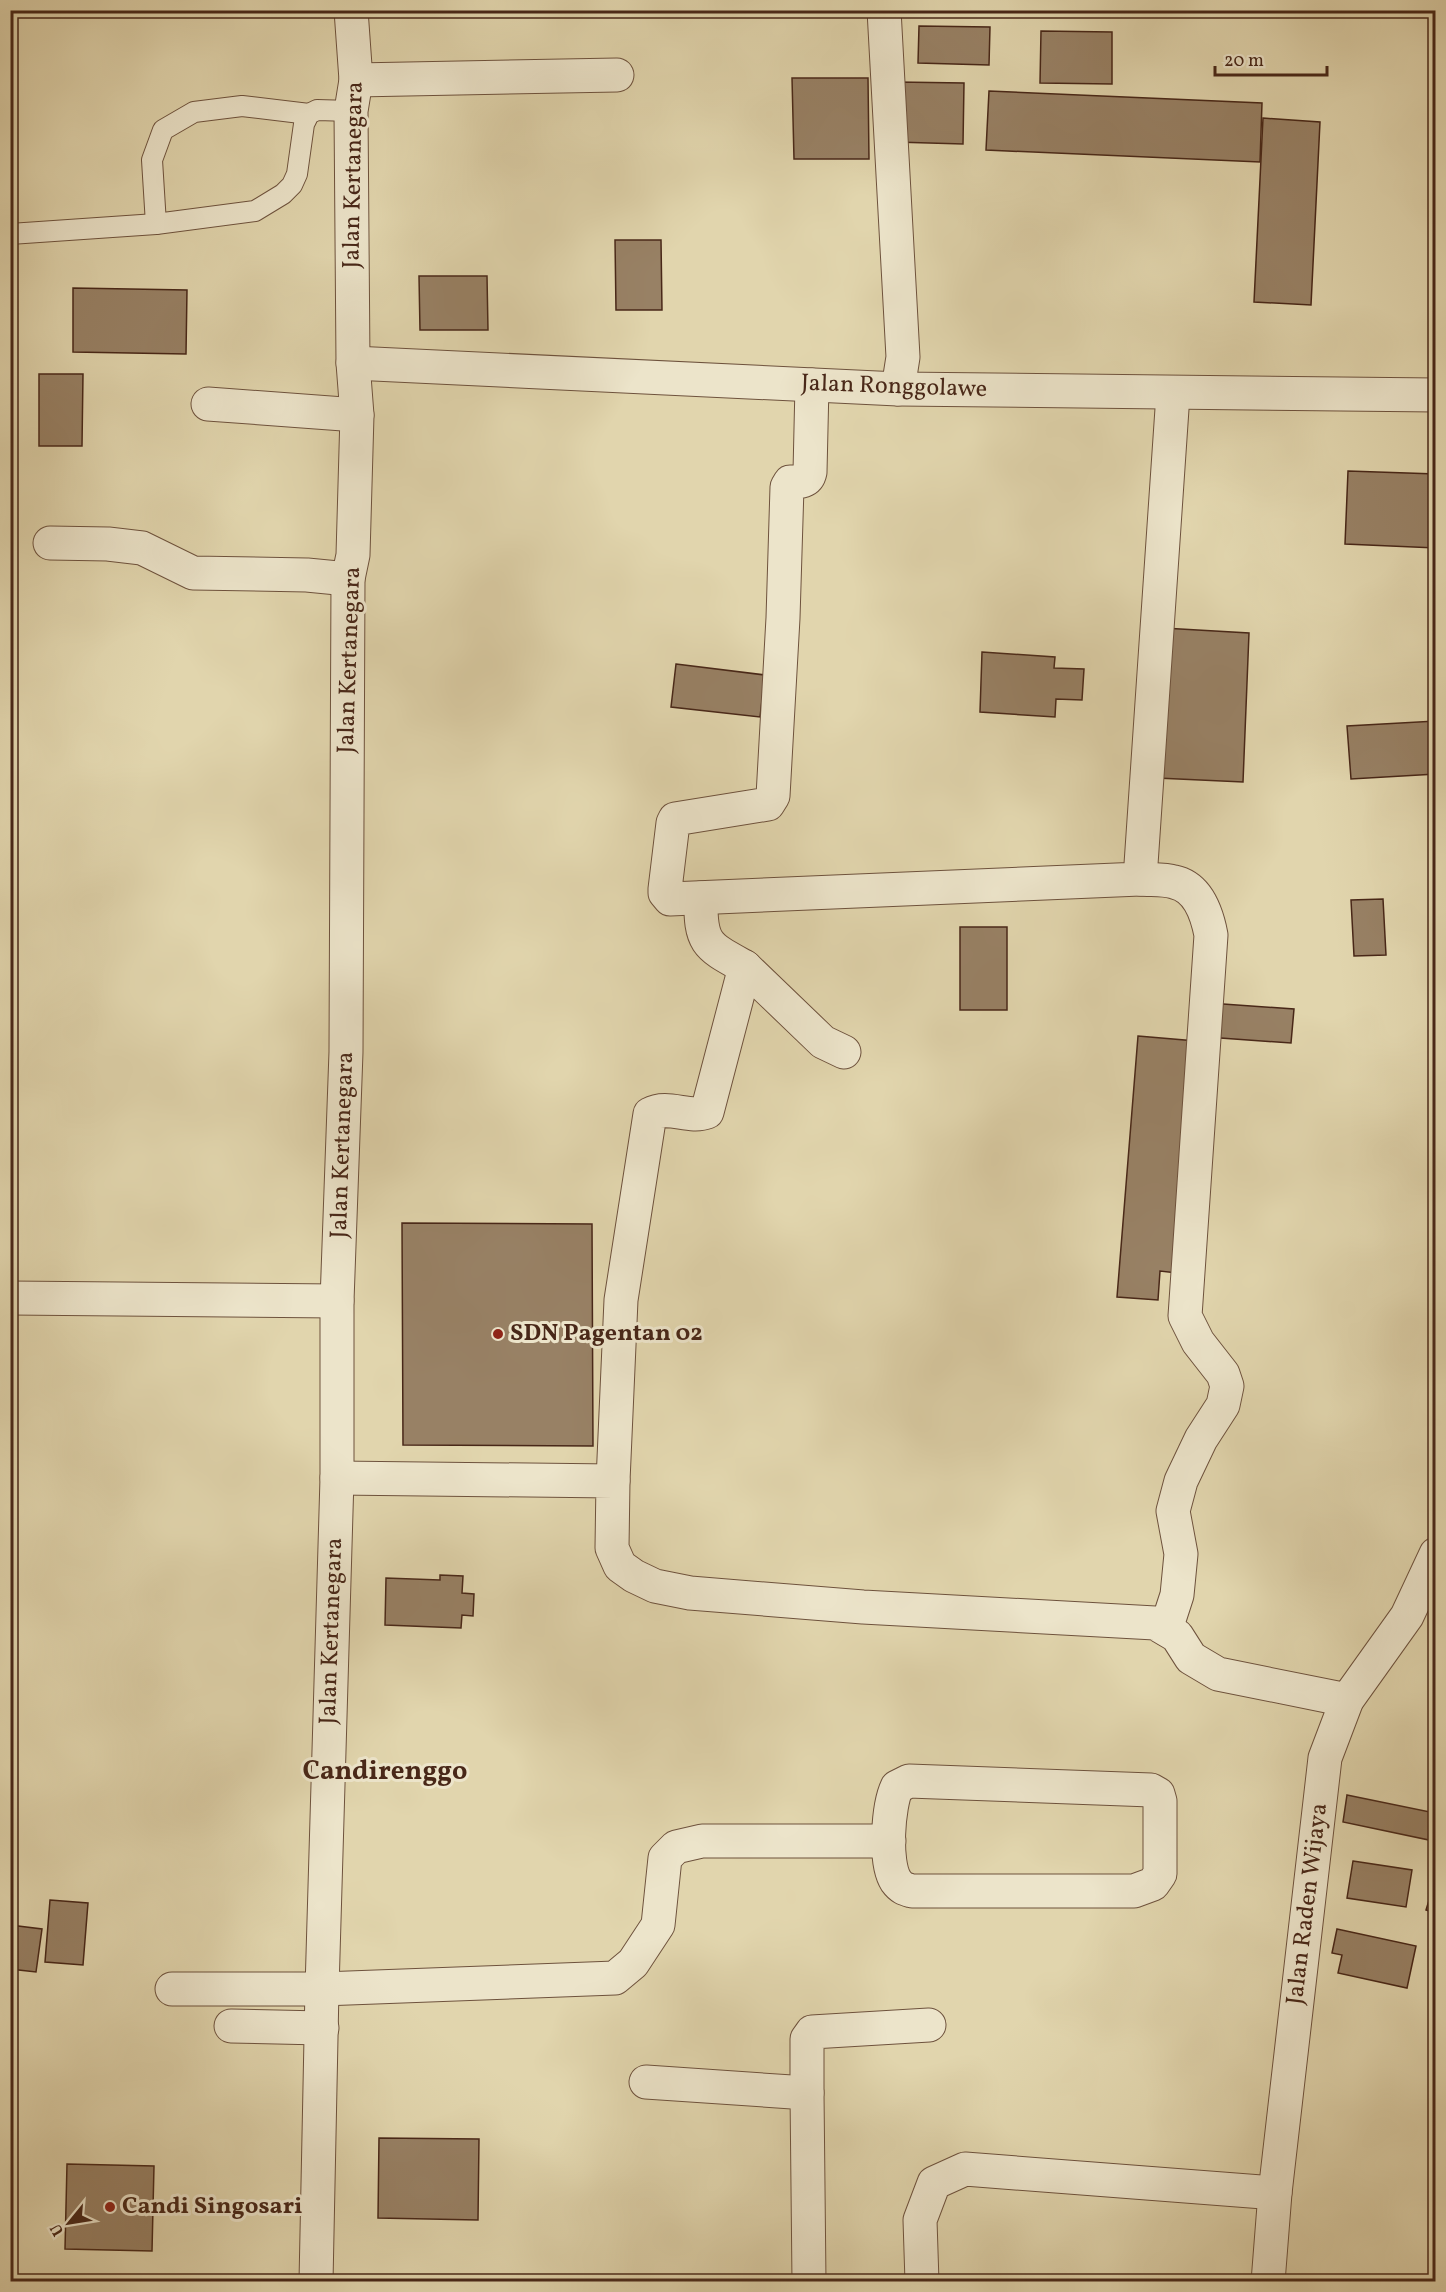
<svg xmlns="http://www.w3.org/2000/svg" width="1446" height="2292" viewBox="0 0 1446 2292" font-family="Vollkorn,serif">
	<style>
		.building { fill: #988165; stroke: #482718; stroke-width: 1.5 }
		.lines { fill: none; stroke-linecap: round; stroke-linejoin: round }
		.service-casing { stroke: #6e523d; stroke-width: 22 }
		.minor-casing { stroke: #6e523d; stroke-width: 35 }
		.service { stroke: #ece4ca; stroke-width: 20 }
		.minor { stroke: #ece4ca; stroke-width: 33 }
		.poi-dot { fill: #8f2418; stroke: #ece4ca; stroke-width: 2 }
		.labels { text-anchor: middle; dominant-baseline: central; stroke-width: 6; stroke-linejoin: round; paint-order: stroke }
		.street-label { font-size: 24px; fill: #482718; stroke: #ece4ca }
		.poi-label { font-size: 24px; font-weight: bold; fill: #482718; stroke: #ece4ca; text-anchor: start }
		.quarter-label { font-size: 27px; font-weight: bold; fill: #482718; stroke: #ece4ca }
	</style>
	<rect width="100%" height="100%" fill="#e1d5ad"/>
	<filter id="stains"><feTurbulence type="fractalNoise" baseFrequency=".00333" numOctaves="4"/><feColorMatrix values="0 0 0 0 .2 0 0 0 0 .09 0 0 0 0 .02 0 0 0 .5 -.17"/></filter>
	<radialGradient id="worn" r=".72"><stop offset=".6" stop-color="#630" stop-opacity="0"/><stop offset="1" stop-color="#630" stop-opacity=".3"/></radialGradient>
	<g class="building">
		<path d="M 912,10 L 1003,10 L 1003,13 L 912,14 Z"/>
		<path d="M 1076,10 L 1128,10 L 1127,14 L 1076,13 Z"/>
		<path d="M 919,26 L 990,27 L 989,65 L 918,63 Z"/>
		<path d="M 1041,31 L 1112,32 L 1112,84 L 1040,83 Z"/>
		<path d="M 792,78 L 868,78 L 869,159 L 794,159 Z"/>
		<path d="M 896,82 L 964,83 L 963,144 L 895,142 Z"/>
		<path d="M 989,91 L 1262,103 L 1260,162 L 986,150 Z"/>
		<path d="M 1263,118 L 1320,122 L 1311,305 L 1254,302 Z"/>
		<path d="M 615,240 L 661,240 L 662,310 L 616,310 Z"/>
		<path d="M 419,276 L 487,276 L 488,330 L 420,330 Z"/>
		<path d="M 73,288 L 187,290 L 186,354 L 73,352 Z"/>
		<path d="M 1435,310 L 1436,310 L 1436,382 L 1432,381 Z"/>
		<path d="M 39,374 L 83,374 L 82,446 L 39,446 Z"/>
		<path d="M 1348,471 L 1436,474 L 1436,548 L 1345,544 Z"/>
		<path d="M 1163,628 L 1249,633 L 1243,782 L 1157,778 Z"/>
		<path d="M 982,652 L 1055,657 L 1054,668 L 1084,669 L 1082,700 L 1056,699 L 1055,717 L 980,712 Z"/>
		<path d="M 676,664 L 765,675 L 760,717 L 671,707 Z"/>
		<path d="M 1436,721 L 1436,774 L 1351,779 L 1347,726 Z"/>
		<path d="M 1383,899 L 1386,955 L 1354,956 L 1351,900 Z"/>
		<rect x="960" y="927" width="47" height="83"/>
		<path d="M 1209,1003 L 1294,1009 L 1291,1043 L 1207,1037 Z"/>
		<path d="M 1138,1036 L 1196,1041 L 1177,1273 L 1160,1271 L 1158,1300 L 1117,1297 Z"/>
		<path d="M 402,1223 L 592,1224 L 593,1446 L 403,1445 Z"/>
		<path d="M 440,1575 L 463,1576 L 462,1593 L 474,1594 L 473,1616 L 462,1615 L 461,1628 L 385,1625 L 386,1578 L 440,1580 Z"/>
		<path d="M 1436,1654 L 1436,1675 L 1429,1673 Z"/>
		<path d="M 1347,1795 L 1435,1813 L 1429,1840 L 1343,1822 Z"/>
		<path d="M 1353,1861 L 1412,1870 L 1406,1907 L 1347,1898 Z"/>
		<path d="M 1436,1878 L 1436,1913 L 1426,1910 Z"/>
		<path d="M 50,1900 L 88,1903 L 83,1965 L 45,1962 Z"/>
		<path d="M 10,1925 L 42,1929 L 36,1972 L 10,1969 Z"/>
		<path d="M 1337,1929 L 1416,1946 L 1407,1988 L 1338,1973 L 1342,1955 L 1332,1953 Z"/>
		<path d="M 379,2138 L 479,2139 L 478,2220 L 378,2218 Z"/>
		<path d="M 67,2164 L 154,2166 L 152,2251 L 65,2249 Z"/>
	</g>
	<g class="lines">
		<g class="service-casing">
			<g id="service">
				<path d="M 156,224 L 152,160 L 163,130 L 194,112 L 242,106 L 309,114"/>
				<path d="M 10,234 L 156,224 L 255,211 L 283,194 L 292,185 L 297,174 L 304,124 L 309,114 L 317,110 L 351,111"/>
			</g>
		</g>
		<g class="minor-casing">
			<g id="minor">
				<path d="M 884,10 L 903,357 L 898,389"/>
				<path d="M 356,80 L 617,75"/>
				<path d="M 353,363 L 898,389 L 1436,395"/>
				<path d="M 812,385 L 810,472 C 808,482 800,482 790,482 L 787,487 L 783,618 L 773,796 L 768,804 L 675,819 L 673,823 L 665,889 L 665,893 L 670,899 L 1140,879 L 1173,394"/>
				<path d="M 208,404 L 357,415"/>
				<path d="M 50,543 L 108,544 L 142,548 L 193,573 L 307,575 L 348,579"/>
				<path d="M 1140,879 C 1151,880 1164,879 1174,882 C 1198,887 1207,914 1211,935 L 1185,1316 L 1198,1342 L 1223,1374 L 1227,1386 L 1223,1405 L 1201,1439 L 1181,1481 L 1173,1511 L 1181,1554 L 1177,1595 L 1166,1629"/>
				<path d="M 701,898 C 700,944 707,946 745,967"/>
				<path d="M 10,1298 L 337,1301"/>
				<path d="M 337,1478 L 613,1481 L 612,1548 L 620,1566 L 634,1576 L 655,1586 L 690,1593 L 863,1607 L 1155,1623 L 1177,1636 L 1191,1658 L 1218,1674 L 1347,1700"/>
				<path d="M 613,1481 L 621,1300 L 650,1114 C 668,1104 689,1119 707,1112 L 745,967 L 823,1042 L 844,1052"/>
				<path d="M 909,1781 L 1151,1790 L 1158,1794 L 1160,1801 L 1160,1874 L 1153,1884 L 1134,1891 L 912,1891 C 905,1889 901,1888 896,1881 C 884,1863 888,1806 897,1787 Z"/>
				<path d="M 172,1989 L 322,1989 L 615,1978 L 633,1963 L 658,1925 L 665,1858 L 676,1847 L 702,1841 L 889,1841"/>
				<path d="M 231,2026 L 322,2028"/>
				<path d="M 646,2082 L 807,2093 L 809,2282"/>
				<path d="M 807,2093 L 807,2039 L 812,2032 L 929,2025"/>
				<path d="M 316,2282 L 322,1989 L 337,1478 L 337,1301 L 346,1052 L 348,579 L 353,555 L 357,415 L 353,363 L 351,111 L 356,80 L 351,10"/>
				<path d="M 922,2282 L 920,2220 L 934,2183 L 965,2169 L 1275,2193"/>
				<path d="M 1268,2282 L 1275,2193 L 1325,1758 L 1347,1700 L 1407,1616 L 1436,1554"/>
			</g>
		</g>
		<use href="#service" class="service"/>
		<use href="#minor" class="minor"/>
	</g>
	<g class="poi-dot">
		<circle cx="498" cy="1334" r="6"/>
		<circle cx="110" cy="2207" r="6"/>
	</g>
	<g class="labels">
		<g class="street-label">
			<text transform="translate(354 175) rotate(-89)">Jalan Kertanegara</text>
			<text transform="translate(894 387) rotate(2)">Jalan Ronggolawe</text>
			<text transform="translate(350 660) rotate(-88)">Jalan Kertanegara</text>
			<text transform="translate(343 1145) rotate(-88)">Jalan Kertanegara</text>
			<text transform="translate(332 1631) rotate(-88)">Jalan Kertanegara</text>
			<text transform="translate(1308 1904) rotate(-83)">Jalan Raden Wijaya</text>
		</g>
		<g class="poi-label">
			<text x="510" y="1334">SDN Pagentan 02</text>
			<text x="122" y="2207">Candi Singosari</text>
		</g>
		<g class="quarter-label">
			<text x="385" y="1772">Candirenggo</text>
		</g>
	</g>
	<rect width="1446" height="2292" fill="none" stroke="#e1d5ad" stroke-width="36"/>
	<rect x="12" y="12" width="1422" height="2268" fill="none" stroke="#482718" stroke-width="3"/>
	<rect x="18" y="18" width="1410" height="2256" fill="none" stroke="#482718" stroke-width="1.5"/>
	<g transform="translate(69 2223) rotate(240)" stroke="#ece4ca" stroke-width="4.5" paint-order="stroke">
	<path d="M0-4.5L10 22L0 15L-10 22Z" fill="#482718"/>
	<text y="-9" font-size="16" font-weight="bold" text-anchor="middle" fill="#482718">U</text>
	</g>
	<path d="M1215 66v9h112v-9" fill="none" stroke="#482718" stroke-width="3"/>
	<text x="1224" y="66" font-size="18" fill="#482718" stroke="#ece4ca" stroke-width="4.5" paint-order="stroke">20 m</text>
	<rect width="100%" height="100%" filter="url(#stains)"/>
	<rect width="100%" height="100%" fill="url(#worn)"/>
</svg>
